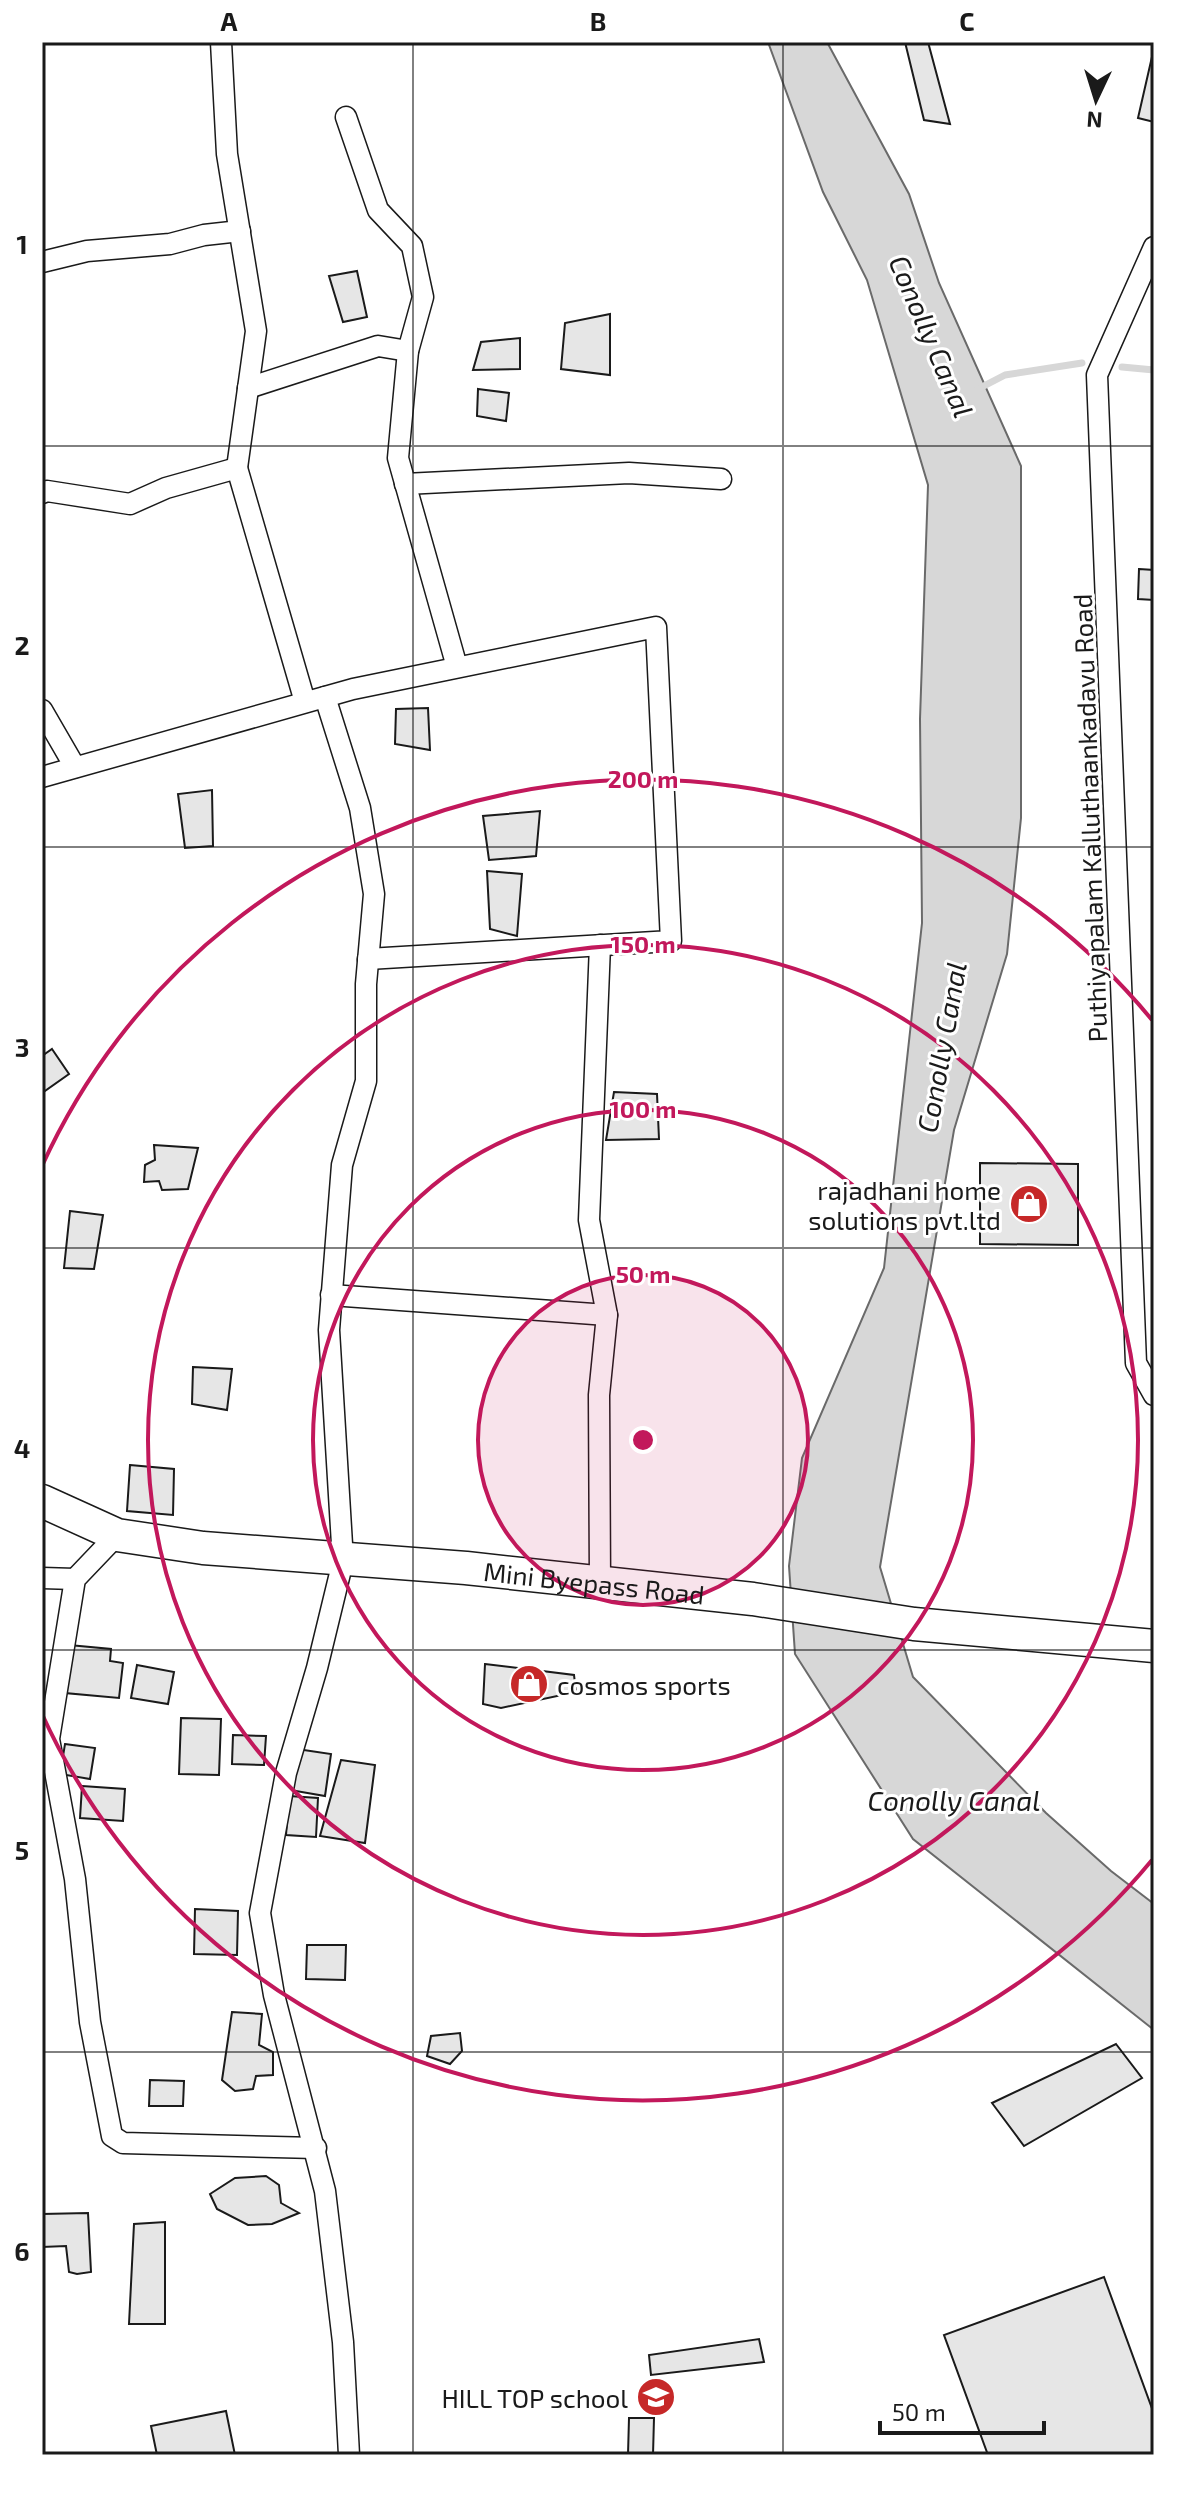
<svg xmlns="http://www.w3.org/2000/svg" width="1196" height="2497" viewBox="0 0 1196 2497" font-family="'Exo 2',sans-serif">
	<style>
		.water { fill: #d7d7d7; stroke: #6a6a6a; stroke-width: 2 }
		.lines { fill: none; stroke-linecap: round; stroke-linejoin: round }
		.stream { stroke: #d7d7d7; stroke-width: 7 }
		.building { fill: #e6e6e6; stroke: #1a1a1a; stroke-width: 2 }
		.minor-casing { stroke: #1a1a1a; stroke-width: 23 }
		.primary-casing { stroke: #1a1a1a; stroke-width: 35 }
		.minor { stroke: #fff; stroke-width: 20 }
		.primary { stroke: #fff; stroke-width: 32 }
		.grid { fill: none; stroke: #1a1a1a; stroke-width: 2; stroke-opacity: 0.55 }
		.ring { fill: none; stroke: #c2185b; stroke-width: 4 }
		.labels { text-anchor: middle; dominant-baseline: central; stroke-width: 6; stroke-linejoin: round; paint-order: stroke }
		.street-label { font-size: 26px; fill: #1a1a1a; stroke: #fff }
		.poi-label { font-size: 26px; fill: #1a1a1a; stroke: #fff; text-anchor: end }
		.water-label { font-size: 28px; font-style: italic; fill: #1a1a1a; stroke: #fff }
		.centre { fill: #c2185b; stroke: #fff; stroke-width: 4 }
		.ring-label { font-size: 24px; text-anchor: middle; font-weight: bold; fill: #c2185b; stroke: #fff; stroke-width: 6; stroke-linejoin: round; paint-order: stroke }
		.neatline { fill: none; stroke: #1a1a1a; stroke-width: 3 }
		.grid-label { font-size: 26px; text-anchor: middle; font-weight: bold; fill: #1a1a1a }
	</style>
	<rect width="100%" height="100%" fill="#fff"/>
	<path class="water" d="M 768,42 L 827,42 L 909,194 L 939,283 L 1021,466 L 1021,818 L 1007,954 L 954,1130 L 880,1567 L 913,1677 L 1046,1813 L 1111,1871 L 1154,1904 L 1154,2030 L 913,1839 L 795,1654 L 789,1566 L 802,1458 L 884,1268 L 922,923 L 920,719 L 928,485 L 867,280 L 823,192 Z"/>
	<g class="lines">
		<g class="stream">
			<path d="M 1122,367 L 1154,370"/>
			<path d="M 978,389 L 1005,375 L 1082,363"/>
		</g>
	</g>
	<g class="building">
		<path d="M 905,42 L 928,42 L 950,124 L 924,120 Z"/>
		<path d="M 1154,48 L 1154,122 L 1138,118 Z"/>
		<path d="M 357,271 L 367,317 L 343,322 L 329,276 Z"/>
		<path d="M 610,314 L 610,375 L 561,369 L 565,323 Z"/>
		<path d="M 520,338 L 520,369 L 473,370 L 481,342 Z"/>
		<path d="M 478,389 L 509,393 L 506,421 L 477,416 Z"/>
		<path d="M 1139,569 L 1154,570 L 1154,600 L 1138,599 Z"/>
		<path d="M 428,708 L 430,750 L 395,744 L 396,709 Z"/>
		<path d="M 212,790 L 213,846 L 185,848 L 178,794 Z"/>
		<path d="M 540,811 L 536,856 L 489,860 L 483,816 Z"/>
		<path d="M 487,871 L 522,874 L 517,936 L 490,929 Z"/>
		<path d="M 52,1049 L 69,1074 L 42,1093 L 42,1056 Z"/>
		<path d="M 614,1092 L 657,1094 L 659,1139 L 606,1140 Z"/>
		<path d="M 154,1145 L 198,1148 L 188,1189 L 162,1190 L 159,1181 L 144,1182 L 145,1165 L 155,1160 Z"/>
		<path d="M 980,1163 L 1078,1164 L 1078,1245 L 980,1244 Z"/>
		<path d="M 70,1211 L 103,1215 L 94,1269 L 64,1268 Z"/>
		<path d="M 193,1367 L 232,1369 L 227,1410 L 192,1404 Z"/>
		<path d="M 130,1465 L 174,1469 L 173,1515 L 127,1511 Z"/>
		<path d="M 69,1645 L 111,1649 L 110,1661 L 123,1663 L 119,1698 L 65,1693 Z"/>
		<path d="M 485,1664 L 574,1675 L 576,1692 L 501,1708 L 483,1704 Z"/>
		<path d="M 137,1665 L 174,1672 L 168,1704 L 131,1698 Z"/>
		<path d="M 181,1718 L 221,1719 L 219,1775 L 179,1774 Z"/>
		<path d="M 233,1735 L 266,1736 L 264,1765 L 232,1764 Z"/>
		<path d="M 65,1744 L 95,1748 L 90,1779 L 60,1774 Z"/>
		<path d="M 297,1749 L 331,1754 L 325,1796 L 290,1790 Z"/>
		<path d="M 341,1760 L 375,1765 L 365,1843 L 320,1836 Z"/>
		<path d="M 82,1786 L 125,1789 L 123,1821 L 80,1818 Z"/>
		<path d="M 289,1796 L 318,1798 L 316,1837 L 286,1835 Z"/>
		<path d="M 195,1909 L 238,1911 L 237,1955 L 194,1954 Z"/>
		<path d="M 307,1945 L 346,1945 L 345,1980 L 306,1979 Z"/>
		<path d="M 232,2012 L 262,2014 L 259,2045 L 273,2052 L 273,2075 L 256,2076 L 253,2089 L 235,2091 L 222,2080 Z"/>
		<path d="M 460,2033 L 462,2051 L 450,2064 L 427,2056 L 431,2036 Z"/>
		<path d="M 1116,2044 L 1142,2078 L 1024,2146 L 992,2103 Z"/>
		<path d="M 150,2080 L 184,2081 L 183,2106 L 149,2106 Z"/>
		<path d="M 266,2176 L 279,2185 L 281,2203 L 299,2213 L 272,2224 L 248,2225 L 217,2209 L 210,2194 L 235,2178 Z"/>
		<path d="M 88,2213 L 91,2272 L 77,2274 L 69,2272 L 66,2246 L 42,2247 L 42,2214 Z"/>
		<path d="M 165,2222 L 165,2324 L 129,2324 L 134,2224 Z"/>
		<path d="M 1104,2277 L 1154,2414 L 1154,2455 L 988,2455 L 944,2335 Z"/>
		<path d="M 759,2339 L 764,2362 L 651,2375 L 649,2355 Z"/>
		<path d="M 226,2411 L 235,2455 L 157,2455 L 151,2426 Z"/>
		<path d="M 629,2418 L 654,2418 L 653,2455 L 628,2455 Z"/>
	</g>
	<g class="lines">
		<g class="minor-casing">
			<g id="minor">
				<path d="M 221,42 L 227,154 L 256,331 L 237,468"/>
				<path d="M 346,117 L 378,210 L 412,246 L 423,297 L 408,351 L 398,458 L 457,667"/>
				<path d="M 1154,247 L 1097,375 L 1136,1363 L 1154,1395"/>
				<path d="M 42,262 L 87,251 L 170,244 L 204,235 L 240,231"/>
				<path d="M 248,388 L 378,346 L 408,351"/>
				<path d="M 405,484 L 629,473 L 721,479"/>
				<path d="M 42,493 L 47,491 L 130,504 L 166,488 L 237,468 L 305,702"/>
				<path d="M 325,697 L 360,808 L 374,894 L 366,984 L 366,1081 L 342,1165 L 329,1330 L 343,1561 L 317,1668 L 286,1773 L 260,1913 L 274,1995 L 325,2191 L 343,2342 L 349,2455"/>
				<path d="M 42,710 L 75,767"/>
				<path d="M 42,777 L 353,689 L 656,627 L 671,941 L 368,959"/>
				<path d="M 600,945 L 589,1220 L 607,1315 L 599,1395 L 600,1582"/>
				<path d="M 331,1295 L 607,1315"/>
				<path d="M 117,1535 L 75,1579 L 49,1739 L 75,1879 L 90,2022 L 112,2136 L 123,2143 L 316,2148"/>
				<path d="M 42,1578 L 75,1579"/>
			</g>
		</g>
		<g class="primary-casing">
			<g id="primary">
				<path id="s1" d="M 42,1501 L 117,1535 L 203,1548 L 466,1568 L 753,1599 L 914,1624 L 1154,1646"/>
			</g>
		</g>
		<use href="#minor" class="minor"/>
		<use href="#primary" class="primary"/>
	</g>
	<path class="grid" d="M 413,42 L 413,2455M 783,42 L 783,2455M 42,446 L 1154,446M 42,847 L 1154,847M 42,1248 L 1154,1248M 42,1650 L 1154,1650M 42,2052 L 1154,2052"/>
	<circle cx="643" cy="1440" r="165" fill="#c2185b" fill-opacity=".12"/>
	<g class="ring">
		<circle cx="643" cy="1440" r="165"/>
		<circle cx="643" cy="1440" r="330"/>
		<circle cx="643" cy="1440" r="495"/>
		<path d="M1152 1860A660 660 0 0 1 42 1714M42 1166A660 660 0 0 1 1152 1020"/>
	</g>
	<defs>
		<g id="shop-disc" transform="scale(2)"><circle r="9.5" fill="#c62828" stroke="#fff"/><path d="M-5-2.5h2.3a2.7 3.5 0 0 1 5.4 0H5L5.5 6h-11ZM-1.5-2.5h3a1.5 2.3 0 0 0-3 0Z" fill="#fff"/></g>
		<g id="school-disc" transform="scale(2)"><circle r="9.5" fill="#c62828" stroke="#fff"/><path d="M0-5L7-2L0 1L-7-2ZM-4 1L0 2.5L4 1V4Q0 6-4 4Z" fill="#fff"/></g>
	</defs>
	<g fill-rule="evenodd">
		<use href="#shop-disc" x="1029" y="1204"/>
		<use href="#shop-disc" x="529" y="1684"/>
		<use href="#school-disc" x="656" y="2397"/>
	</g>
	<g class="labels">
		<g class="street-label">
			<text transform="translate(1089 818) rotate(-92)">Puthiyapalam Kalluthaankadavu Road</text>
			<text stroke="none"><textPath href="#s1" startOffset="562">Mini Byepass Road</textPath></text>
		</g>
		<g class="poi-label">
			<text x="1001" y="1189">rajadhani home<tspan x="1001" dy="30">solutions pvt.ltd</tspan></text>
			<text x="557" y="1684" text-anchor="start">cosmos sports</text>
			<text x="628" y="2397">HILL TOP school</text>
		</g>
		<g class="water-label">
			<text transform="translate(932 336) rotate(67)">Conolly Canal</text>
			<text transform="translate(941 1047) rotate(-80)">Conolly Canal</text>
			<text x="954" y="1800">Conolly Canal</text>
		</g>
	</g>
	<circle cx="643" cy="1440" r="12" class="centre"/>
	<g class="ring-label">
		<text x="643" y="788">200 m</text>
		<text x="643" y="953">150 m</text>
		<text x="643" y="1118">100 m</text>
		<text x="643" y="1283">50 m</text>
	</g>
	<rect width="1196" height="2497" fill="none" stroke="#ffffff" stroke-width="88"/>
	<g transform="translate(1096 100) rotate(184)" stroke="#ffffff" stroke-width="6" paint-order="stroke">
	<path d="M0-6L14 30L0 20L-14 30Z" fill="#1a1a1a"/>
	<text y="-12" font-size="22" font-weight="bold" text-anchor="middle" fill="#1a1a1a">N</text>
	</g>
	<path d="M880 2421v12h164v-12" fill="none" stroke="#1a1a1a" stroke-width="4"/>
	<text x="892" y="2421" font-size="24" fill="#1a1a1a" stroke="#ffffff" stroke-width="6" paint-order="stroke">50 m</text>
	<rect x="44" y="44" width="1108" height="2409" class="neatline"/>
	<g class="grid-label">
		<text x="229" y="31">A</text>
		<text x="598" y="31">B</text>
		<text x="967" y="31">C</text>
		<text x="22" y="254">1</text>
		<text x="22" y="655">2</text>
		<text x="22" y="1057">3</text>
		<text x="22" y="1458">4</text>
		<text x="22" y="1860">5</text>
		<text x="22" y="2261">6</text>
	</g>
</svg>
